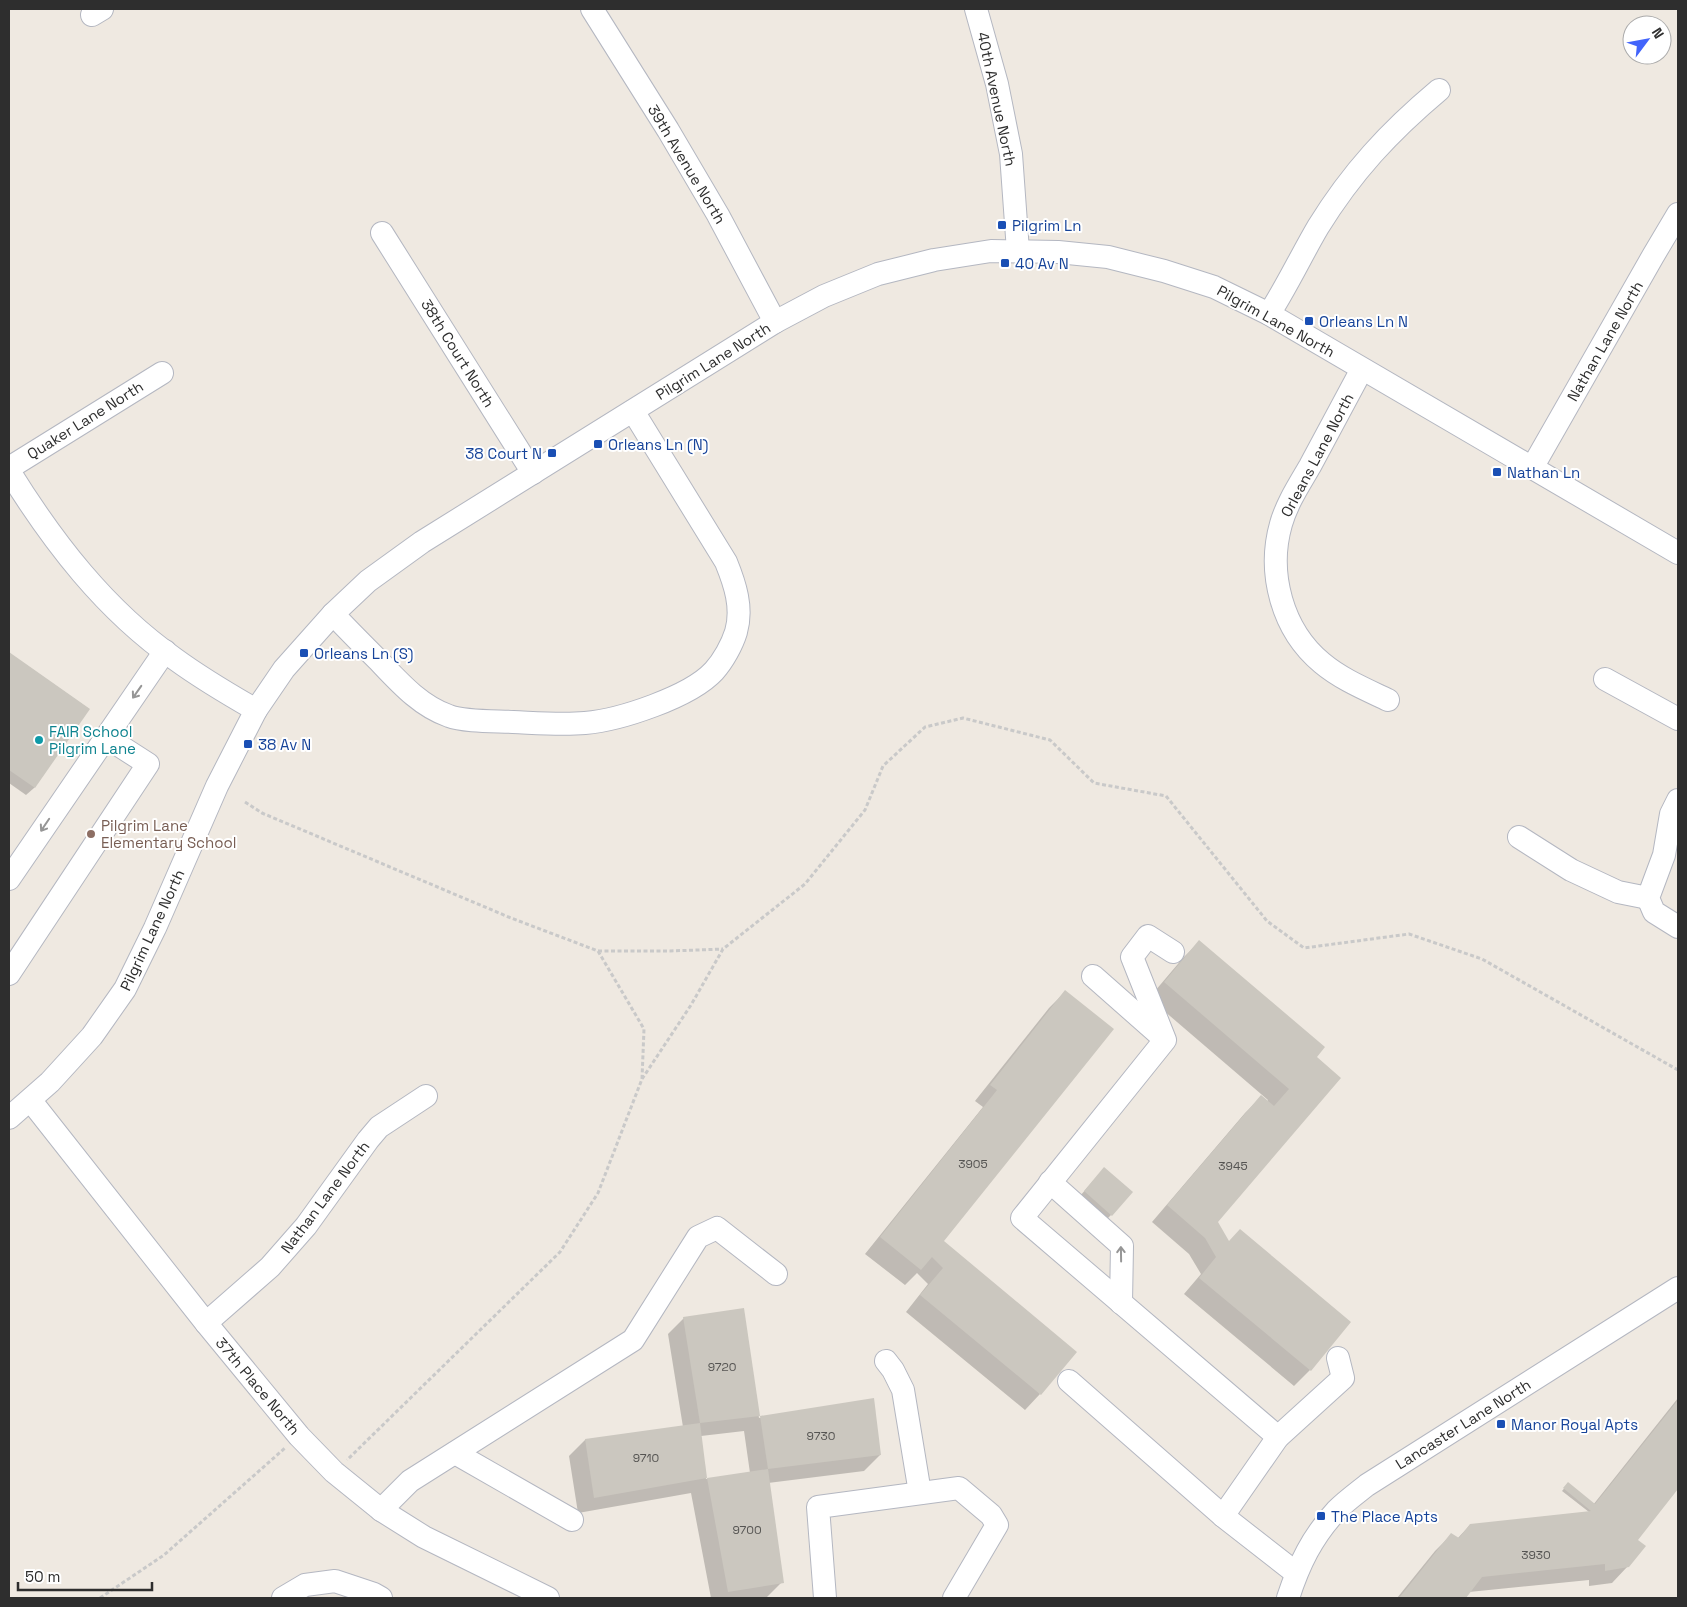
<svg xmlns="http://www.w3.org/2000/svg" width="1687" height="1607" viewBox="0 0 1687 1607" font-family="'Space Grotesk',sans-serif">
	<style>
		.shadow { fill: #0003; fill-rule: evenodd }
		.building { fill: #cbc7bf }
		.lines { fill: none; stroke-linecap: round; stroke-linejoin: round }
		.minor-casing { stroke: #b4b7c1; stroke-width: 24 }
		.path { stroke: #c9c9c9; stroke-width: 3; stroke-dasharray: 4 2.5; stroke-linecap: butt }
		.minor { stroke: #fff; stroke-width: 22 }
		.oneway { stroke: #969696 }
		.transit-dot { fill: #1a4fb4; stroke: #fff; stroke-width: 2 }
		.culture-dot { fill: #0f9aa8; stroke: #fff; stroke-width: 2 }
		.education-dot { fill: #8d6e63; stroke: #fff; stroke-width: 2 }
		.labels { text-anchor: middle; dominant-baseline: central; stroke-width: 4; stroke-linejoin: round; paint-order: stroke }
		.number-label { font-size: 12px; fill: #555452 }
		.street-label { font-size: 15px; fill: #2e2e2e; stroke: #fff }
		.transit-label { font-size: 15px; fill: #164399; stroke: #fff; text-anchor: start }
		.culture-label { font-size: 15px; fill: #0d838f; stroke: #fff; text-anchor: start }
		.education-label { font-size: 15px; fill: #785e54; stroke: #fff; text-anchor: start }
	</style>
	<rect width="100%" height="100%" fill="#efe9e1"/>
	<g class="shadow">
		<path d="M 9,653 L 89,709 L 34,788 L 26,795 L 9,783 Z"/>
		<path d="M 1199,942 L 1315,1057 L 1217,1222 L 1228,1242 L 1350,1322 L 1310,1370 L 1294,1386 L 1184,1294 L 1201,1274 L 1189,1254 L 1152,1222 L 1245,1113 L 1261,1097 L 1267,1102 L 1268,1100 L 1149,998 L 1183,958 Z"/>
		<path d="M 1065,992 L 943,1242 L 1040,1394 L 1025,1410 L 906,1312 L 928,1284 L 917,1273 L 905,1285 L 865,1254 L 983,1107 L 975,1101 L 1049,1008 Z"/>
		<path d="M 1100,1173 L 1111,1215 L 1106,1220 L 1080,1196 Z"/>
		<path d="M 743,1310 L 759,1418 L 873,1400 L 880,1455 L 864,1471 L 768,1483 L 782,1582 L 766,1598 L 711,1598 L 691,1493 L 578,1513 L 569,1456 L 585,1440 L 683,1427 L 668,1334 L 684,1318 ZM 744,1431 L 750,1473 L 706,1479 L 701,1436 Z"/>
		<path d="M 1678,1398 L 1678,1487 L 1636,1540 L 1628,1566 L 1612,1583 L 1589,1586 L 1589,1580 L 1469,1592 L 1464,1598 L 1397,1598 L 1435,1551 L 1451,1535 L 1457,1539 L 1470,1525 L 1589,1512 L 1562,1491 L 1568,1484 L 1593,1505 Z"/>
	</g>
	<g class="building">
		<path d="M 9,652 L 90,709 L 35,788 L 9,770 Z"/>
		<path d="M 1199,940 L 1325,1047 L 1317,1057 L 1341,1078 L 1218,1222 L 1229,1241 L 1240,1229 L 1351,1322 L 1311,1371 L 1199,1278 L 1216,1257 L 1205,1238 L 1167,1205 L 1261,1095 L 1274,1106 L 1289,1089 L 1164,982 Z"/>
		<path d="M 1065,990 L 1114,1029 L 944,1241 L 1077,1352 L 1041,1395 L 920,1295 L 943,1268 L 932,1257 L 921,1270 L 880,1237 L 997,1090 L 990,1085 Z"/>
		<path d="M 1104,1167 L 1133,1192 L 1112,1216 L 1084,1191 Z"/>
		<path d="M 744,1308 L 760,1416 L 700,1423 L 683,1317 Z"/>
		<path d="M 874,1398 L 881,1455 L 768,1469 L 760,1416 Z"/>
		<path d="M 1678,1400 L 1678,1489 L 1638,1540 L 1646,1546 L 1629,1567 L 1605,1571 L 1605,1564 L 1482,1577 L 1466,1598 L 1399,1598 L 1451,1533 L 1459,1538 L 1470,1524 L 1591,1511 L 1563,1488 L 1568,1482 L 1595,1504 Z"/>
		<path d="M 700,1423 L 707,1478 L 594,1498 L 585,1439 Z"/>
		<path d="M 768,1469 L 784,1583 L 728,1592 L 707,1478 Z"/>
	</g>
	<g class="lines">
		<g class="minor-casing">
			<g id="minor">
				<path d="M 592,9 L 668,130 L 718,215 L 775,322"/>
				<path d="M 976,9 L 997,84 L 1011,154 L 1018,251"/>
				<path d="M 92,15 L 102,9"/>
				<path d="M 382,233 L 533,473"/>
				<path d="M 1269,314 C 1287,286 1301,256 1318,227 C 1352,172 1389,132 1439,90"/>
				<path d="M 1362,369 C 1345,401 1327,434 1310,466 C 1299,485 1287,503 1281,524 C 1267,573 1282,630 1322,663 C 1341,679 1365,689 1388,700"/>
				<path d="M 9,468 L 162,373"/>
				<path d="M 1532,468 L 1653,256 L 1678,214"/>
				<path d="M 9,471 C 53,542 105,610 175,659 C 201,678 228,694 256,710"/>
				<path d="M 333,614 C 348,630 363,645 378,660 C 399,682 420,706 449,716 C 465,722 496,721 513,722 C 537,723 561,725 585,723 C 620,720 690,697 714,671 C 723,661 732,645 736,632 C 743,608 735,584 726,562 L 633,411"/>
				<path d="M 1605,679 L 1678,719"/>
				<path d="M 1678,800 L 1671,814 L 1664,855 L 1648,898 L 1654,912 L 1678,927"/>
				<path d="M 1519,837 L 1571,870 L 1618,892 L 1648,898"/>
				<path d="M 9,879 L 165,651"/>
				<path d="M 1173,952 L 1148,936 L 1132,957 L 1165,1040 L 1022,1218 L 1278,1437"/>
				<path d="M 9,974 L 148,764 L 106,737"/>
				<path d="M 1093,976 L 1161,1036"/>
				<path d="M 31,1101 L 206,1323 L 299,1436 L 334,1472 L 381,1510 L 424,1537 L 548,1598"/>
				<path d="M 9,1118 L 50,1082 L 92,1036 L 125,989 L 155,928 L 217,786 L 256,710 L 284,669 L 333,614 L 368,581 L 422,542 L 775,322 L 824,296 L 878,274 L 934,260 L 991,251 L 1058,252 L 1108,257 L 1164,271 L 1214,287 L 1269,314 L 1678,553"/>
				<path d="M 1050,1182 L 1122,1246 L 1121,1303"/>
				<path d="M 206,1323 L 270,1267 L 306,1226 L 368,1140 L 379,1127 L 426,1096"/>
				<path d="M 886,1361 L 893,1370 L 903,1390 L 920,1493"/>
				<path d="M 1069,1381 L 1223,1516 L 1296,1573"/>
				<path d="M 455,1453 L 572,1520"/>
				<path d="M 381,1510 L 410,1481 L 633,1340 L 698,1237 L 717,1228 L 776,1274"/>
				<path d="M 1223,1516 L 1278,1437 L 1343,1378 L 1338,1358"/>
				<path d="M 283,1598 L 305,1585 L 335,1581 L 374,1594 L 381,1598"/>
				<path d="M 825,1598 L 818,1507 L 959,1488 L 991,1515 L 997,1525 L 954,1598"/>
				<path d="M 1288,1598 C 1299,1564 1312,1537 1337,1510 C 1346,1501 1357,1493 1367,1485 L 1678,1288"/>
			</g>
		</g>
		<g class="path">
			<path d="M 245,802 L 262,813 L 511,918 L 598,951 L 644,1029 L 642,1079 L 598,1193 L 560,1252 L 347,1460"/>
			<path d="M 598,951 L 670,951 L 723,949"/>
			<path d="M 642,1079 L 691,1005 L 723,949 L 805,884 L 865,810 L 883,766 L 925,727 L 963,718 L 1050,740 L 1094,783 L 1166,796 L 1267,921 L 1304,948 L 1409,934 L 1482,959 L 1678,1070"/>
			<path d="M 100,1598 L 164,1555 L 285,1448"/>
		</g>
		<use href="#minor" class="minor"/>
	</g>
	<defs><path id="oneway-shaft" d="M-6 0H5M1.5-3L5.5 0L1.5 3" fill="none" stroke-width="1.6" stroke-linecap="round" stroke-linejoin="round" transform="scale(1.25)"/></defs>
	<g class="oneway">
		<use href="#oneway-shaft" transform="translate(137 692) rotate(125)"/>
		<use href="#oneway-shaft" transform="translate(45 825) rotate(124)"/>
		<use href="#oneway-shaft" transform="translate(1121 1254) rotate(-91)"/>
	</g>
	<g class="transit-dot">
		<rect x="997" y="220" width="10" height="10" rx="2.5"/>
		<rect x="1000" y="258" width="10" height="10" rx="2.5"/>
		<rect x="1304" y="316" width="10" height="10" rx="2.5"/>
		<rect x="593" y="439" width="10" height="10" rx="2.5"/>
		<rect x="547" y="448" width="10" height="10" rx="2.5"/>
		<rect x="1492" y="467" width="10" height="10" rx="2.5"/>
		<rect x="299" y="648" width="10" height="10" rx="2.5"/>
		<rect x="243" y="739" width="10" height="10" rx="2.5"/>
		<rect x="1496" y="1419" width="10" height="10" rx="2.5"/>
		<rect x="1316" y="1511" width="10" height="10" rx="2.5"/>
	</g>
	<circle class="culture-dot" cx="39" cy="740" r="5"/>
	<circle class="education-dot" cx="91" cy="834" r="5"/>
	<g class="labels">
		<g class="number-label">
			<text x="973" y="1164">3905</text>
			<text x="1233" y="1166">3945</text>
			<text x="722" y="1367">9720</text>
			<text x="821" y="1436">9730</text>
			<text x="646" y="1458">9710</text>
			<text x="747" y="1530">9700</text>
			<text x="1536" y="1555">3930</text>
		</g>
		<g class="street-label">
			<text transform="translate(997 99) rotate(78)">40th Avenue North</text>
			<text transform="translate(687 164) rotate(59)">39th Avenue North</text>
			<text transform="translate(1276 321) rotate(29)">Pilgrim Lane North</text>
			<text transform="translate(1605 341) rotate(-60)">Nathan Lane North</text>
			<text transform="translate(458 353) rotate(58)">38th Court North</text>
			<text transform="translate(713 361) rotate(-32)">Pilgrim Lane North</text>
			<text transform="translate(85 420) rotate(-32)">Quaker Lane North</text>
			<text transform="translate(1317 455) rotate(-62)">Orleans Lane North</text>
			<text transform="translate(152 930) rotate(-65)">Pilgrim Lane North</text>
			<text transform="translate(325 1197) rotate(-53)">Nathan Lane North</text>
			<text transform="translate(258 1386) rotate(50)">37th Place North</text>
			<text transform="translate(1463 1424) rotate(-32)">Lancaster Lane North</text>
		</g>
		<g class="transit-label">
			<text x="1012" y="225">Pilgrim Ln</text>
			<text x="1015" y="263">40 Av N</text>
			<text x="1319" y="321">Orleans Ln N</text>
			<text x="608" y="444">Orleans Ln (N)</text>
			<text x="542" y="453" text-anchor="end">38 Court N</text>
			<text x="1507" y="472">Nathan Ln</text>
			<text x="314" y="653">Orleans Ln (S)</text>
			<text x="258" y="744">38 Av N</text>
			<text x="1511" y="1424">Manor Royal Apts</text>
			<text x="1331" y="1516">The Place Apts</text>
		</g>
		<g class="culture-label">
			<text x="49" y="731">FAIR School<tspan x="49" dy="17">Pilgrim Lane</tspan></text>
		</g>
		<g class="education-label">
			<text x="101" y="825">Pilgrim Lane<tspan x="101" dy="17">Elementary School</tspan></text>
		</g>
	</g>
	<rect width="1687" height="1607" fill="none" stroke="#2e2e2e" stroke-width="20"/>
	<g transform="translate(1647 40) rotate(58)"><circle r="24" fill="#ffffff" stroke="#ababab"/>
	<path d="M0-4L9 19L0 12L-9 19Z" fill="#4264fb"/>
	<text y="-8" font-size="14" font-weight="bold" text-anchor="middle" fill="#2e2e2e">N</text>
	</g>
	<path d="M18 1582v8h134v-8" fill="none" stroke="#2e2e2e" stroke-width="2.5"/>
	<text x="25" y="1582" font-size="15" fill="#2e2e2e" stroke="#ffffff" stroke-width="4" paint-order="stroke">50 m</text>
</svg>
